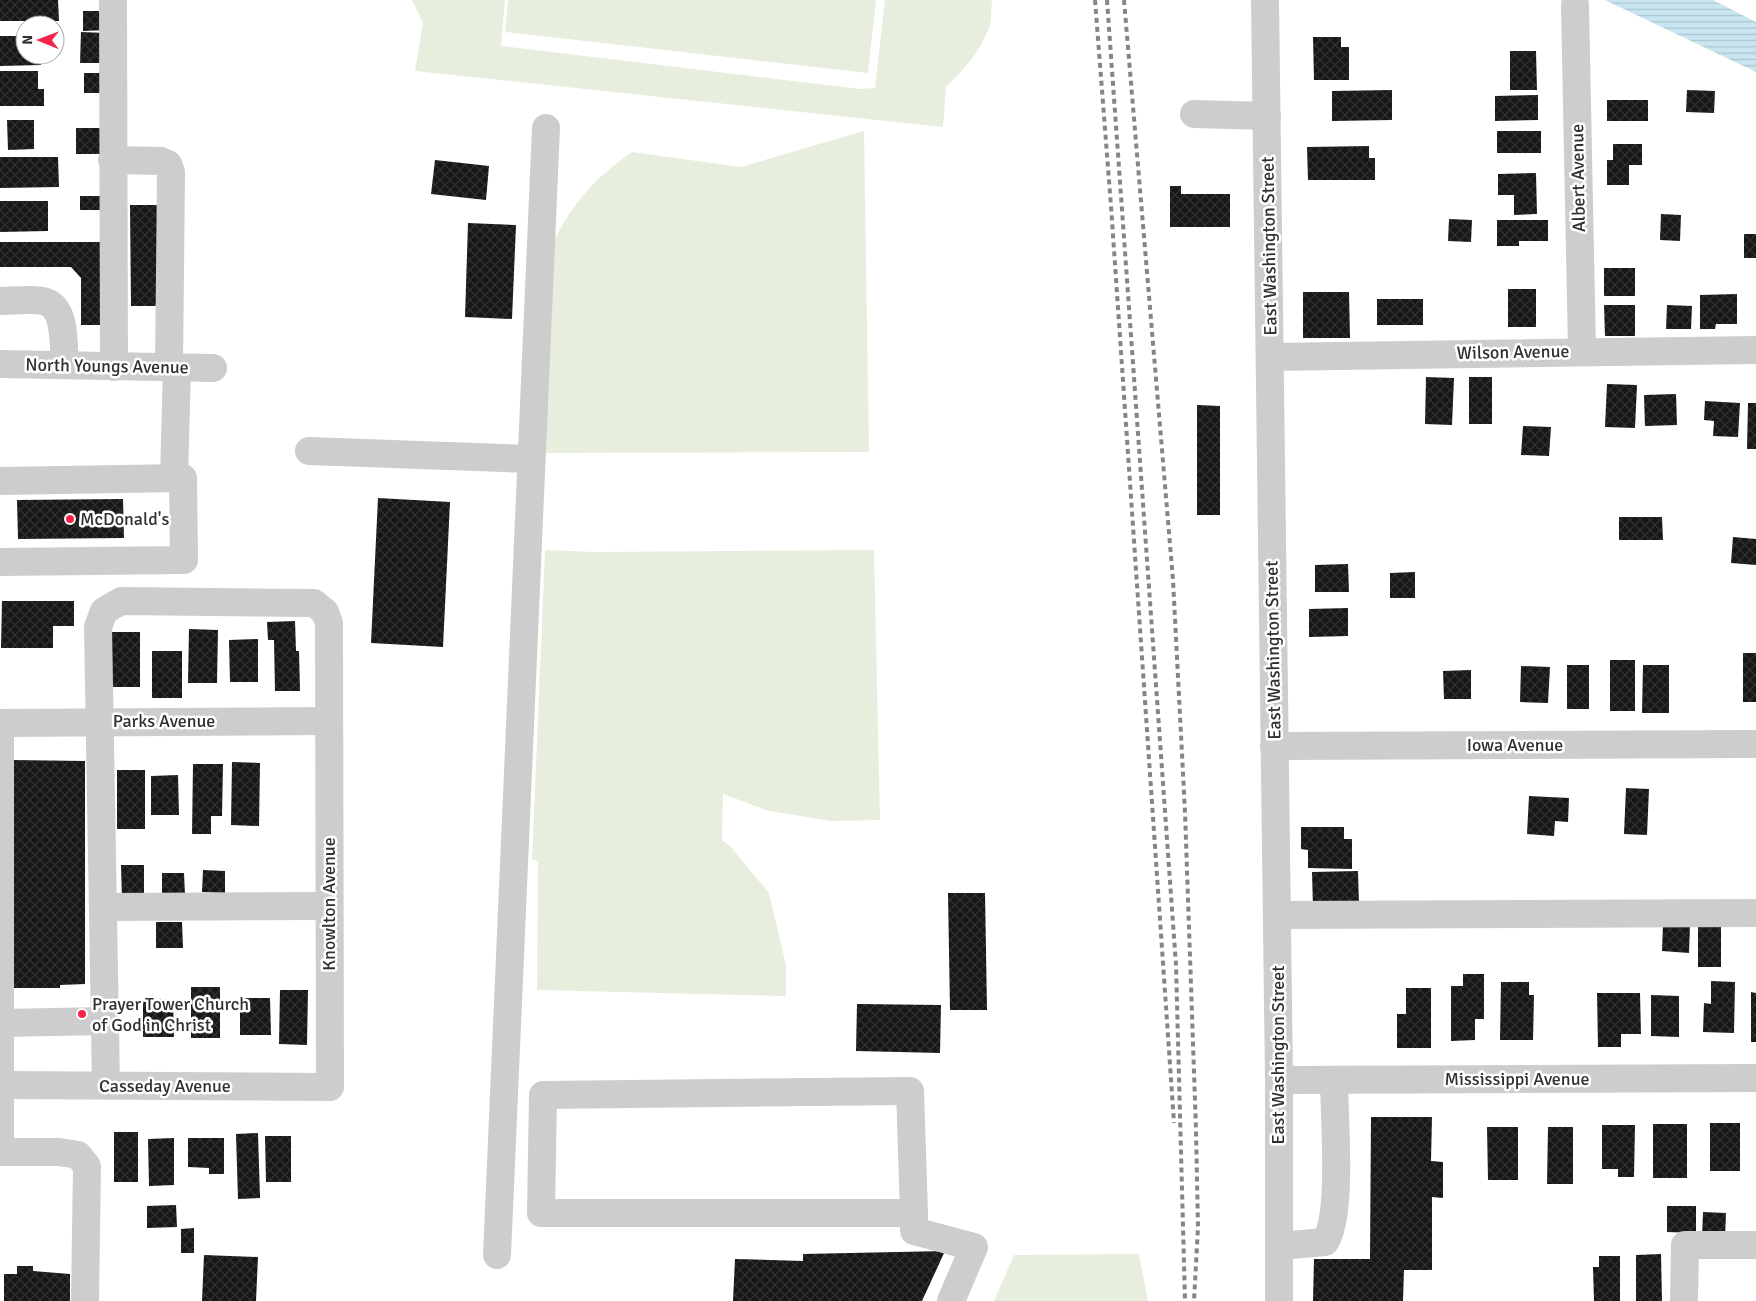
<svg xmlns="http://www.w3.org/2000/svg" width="1756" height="1301" viewBox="0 0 1756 1301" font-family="Signika,sans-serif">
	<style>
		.garden { fill: #e8eedd }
		.water { fill: url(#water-rules) }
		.building { fill: url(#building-cross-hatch) }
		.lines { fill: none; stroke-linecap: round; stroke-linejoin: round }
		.minor { stroke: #cdcdcd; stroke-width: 28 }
		.rail { stroke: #858585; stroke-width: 4; stroke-dasharray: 5 4; stroke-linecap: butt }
		.poi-dot { fill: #f6244a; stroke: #fff; stroke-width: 2 }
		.labels { text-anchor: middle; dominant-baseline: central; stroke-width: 5; stroke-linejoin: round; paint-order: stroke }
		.street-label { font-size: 18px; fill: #303030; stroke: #fff }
		.poi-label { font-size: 18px; fill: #303030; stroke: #fff; text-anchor: start }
	</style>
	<defs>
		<pattern id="water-rules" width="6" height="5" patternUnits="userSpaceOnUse" patternTransform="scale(1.25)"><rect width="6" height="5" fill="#c8e5f0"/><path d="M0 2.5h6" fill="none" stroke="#acc5ce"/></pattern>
		<pattern id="building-cross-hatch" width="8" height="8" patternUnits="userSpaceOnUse" patternTransform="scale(1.25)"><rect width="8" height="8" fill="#171717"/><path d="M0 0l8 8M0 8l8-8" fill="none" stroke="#303030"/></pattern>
	</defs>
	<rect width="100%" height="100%" fill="#fff"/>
	<g class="garden">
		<path d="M 412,0 L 505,0 L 501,46 L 860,89 L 875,88 L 885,0 L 992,0 C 991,9 992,20 989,28 C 980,51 964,71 946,86 L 943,127 L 415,71 L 423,23 Z"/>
		<path d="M 508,0 L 876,0 L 868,73 L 505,32 Z"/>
		<path d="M 864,131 L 869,452 L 543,453 L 550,250 C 568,208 594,178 632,152 L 741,167 Z"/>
		<path d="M 545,550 L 595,552 L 874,550 L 880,820 L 832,821 L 769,811 L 723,794 L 722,840 L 730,846 L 769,893 L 786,965 L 786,996 L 537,990 L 538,861 L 532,860 Z"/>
		<path d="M 1139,1254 L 1148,1301 L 994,1301 L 1014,1255 Z"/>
	</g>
	<path class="water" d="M 1605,0 L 1713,0 L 1756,22 L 1756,72 Z"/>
	<g class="building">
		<path d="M 0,0 L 58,0 L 59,21 L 0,21 Z"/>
		<path d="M 83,11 L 108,11 L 108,30 L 83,31 Z"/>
		<path d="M 81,32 L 107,33 L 106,63 L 80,63 Z"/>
		<path d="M 0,36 L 25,36 L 25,55 L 41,55 L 41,65 L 0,66 Z"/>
		<path d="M 1313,37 L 1341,37 L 1341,47 L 1349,47 L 1349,80 L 1314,80 Z"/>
		<path d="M 1510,51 L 1536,51 L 1537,90 L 1510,90 Z"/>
		<path d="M 0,71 L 38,71 L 38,89 L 44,89 L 44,106 L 0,106 Z"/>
		<rect x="84" y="73" width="22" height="20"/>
		<path d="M 1392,90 L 1392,120 L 1332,121 L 1332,91 Z"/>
		<path d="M 1687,90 L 1715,91 L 1714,113 L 1686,112 Z"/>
		<path d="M 1538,95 L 1538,120 L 1495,121 L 1495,96 Z"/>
		<rect x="1607" y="100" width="41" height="21"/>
		<path d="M 7,120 L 34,120 L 34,149 L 8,150 Z"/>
		<rect x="76" y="128" width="29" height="26"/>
		<rect x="1497" y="131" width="44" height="22"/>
		<path d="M 1613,144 L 1642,144 L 1642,165 L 1629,165 L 1629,185 L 1607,185 L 1607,160 L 1613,160 Z"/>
		<path d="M 1369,146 L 1369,158 L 1375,158 L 1375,180 L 1308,180 L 1307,147 Z"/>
		<path d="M 0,157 L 58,157 L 59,187 L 0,188 Z"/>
		<path d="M 435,160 L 489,166 L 486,200 L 431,194 Z"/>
		<path d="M 1536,173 L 1537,214 L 1514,215 L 1514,195 L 1498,195 L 1498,174 Z"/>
		<path d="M 1170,186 L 1181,186 L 1181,194 L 1230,194 L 1230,227 L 1170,227 Z"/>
		<path d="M 80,196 L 104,196 L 103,210 L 80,210 Z"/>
		<path d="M 0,201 L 48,201 L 48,231 L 0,232 Z"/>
		<path d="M 130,205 L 162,205 L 163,306 L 131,306 Z"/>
		<path d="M 1661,214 L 1681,215 L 1680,241 L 1660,240 Z"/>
		<path d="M 1449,219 L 1472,220 L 1471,242 L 1448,241 Z"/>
		<path d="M 1497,220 L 1548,220 L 1548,241 L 1519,241 L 1519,246 L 1497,246 Z"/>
		<path d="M 468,223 L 516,225 L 512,319 L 465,317 Z"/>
		<rect x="1744" y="234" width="12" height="24"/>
		<path d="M 0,242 L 107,242 L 107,325 L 81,325 L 81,278 L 71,267 L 0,267 Z"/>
		<rect x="1604" y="268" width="31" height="28"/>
		<rect x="1508" y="289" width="28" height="38"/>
		<path d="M 1303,292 L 1349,292 L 1350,338 L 1303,338 Z"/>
		<path d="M 1737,294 L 1737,324 L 1716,324 L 1715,329 L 1700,329 L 1700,295 Z"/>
		<rect x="1377" y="299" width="46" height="26"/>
		<path d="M 1604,305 L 1635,305 L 1635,336 L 1605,336 Z"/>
		<path d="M 1667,305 L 1692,306 L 1691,329 L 1666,329 Z"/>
		<path d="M 1426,377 L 1454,378 L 1452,425 L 1425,424 Z"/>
		<rect x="1469" y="377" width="23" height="47"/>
		<path d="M 1607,384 L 1637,385 L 1635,428 L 1605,427 Z"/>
		<path d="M 1676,394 L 1677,425 L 1645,426 L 1644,395 Z"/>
		<path d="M 1705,401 L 1740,403 L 1738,437 L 1713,436 L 1714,421 L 1704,420 Z"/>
		<path d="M 1748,403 L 1756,403 L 1756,449 L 1747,449 Z"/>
		<path d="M 1197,405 L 1220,406 L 1220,515 L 1197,515 Z"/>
		<path d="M 1523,426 L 1551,427 L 1549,456 L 1521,455 Z"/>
		<path d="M 378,498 L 450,502 L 443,647 L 371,643 Z"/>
		<path d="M 123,499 L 124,538 L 18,539 L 17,500 Z"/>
		<path d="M 1619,517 L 1662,517 L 1663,540 L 1619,540 Z"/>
		<path d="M 1733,537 L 1756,539 L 1756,565 L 1731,563 Z"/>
		<path d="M 1348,564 L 1349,592 L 1315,592 L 1315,565 Z"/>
		<path d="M 1415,572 L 1415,598 L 1390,598 L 1390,573 Z"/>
		<path d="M 2,601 L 74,601 L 74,626 L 53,626 L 53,648 L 1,648 Z"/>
		<path d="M 1348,608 L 1348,636 L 1309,637 L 1309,609 Z"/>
		<path d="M 295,621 L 296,651 L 299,651 L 300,691 L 275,691 L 274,640 L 268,640 L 267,622 Z"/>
		<path d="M 189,629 L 218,630 L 217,683 L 188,683 Z"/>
		<rect x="109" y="632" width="31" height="55"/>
		<path d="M 258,639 L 258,682 L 230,682 L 229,640 Z"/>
		<rect x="152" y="651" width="30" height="47"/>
		<rect x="1743" y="653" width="13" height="49"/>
		<rect x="1610" y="660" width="25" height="51"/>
		<rect x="1567" y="665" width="22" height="44"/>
		<path d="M 1643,665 L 1669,665 L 1669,713 L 1642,713 Z"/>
		<path d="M 1521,666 L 1550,667 L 1548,703 L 1520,702 Z"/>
		<path d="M 1471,670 L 1471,699 L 1444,699 L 1443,671 Z"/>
		<path d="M 11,760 L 85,761 L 85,984 L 60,985 L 60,988 L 11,988 Z"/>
		<path d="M 232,762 L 260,763 L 259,826 L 231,825 Z"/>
		<path d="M 193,764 L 223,764 L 222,816 L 211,816 L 211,834 L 192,834 Z"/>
		<rect x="117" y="770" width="28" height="59"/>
		<path d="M 178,775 L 179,815 L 151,815 L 151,776 Z"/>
		<path d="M 1626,788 L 1649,789 L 1647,835 L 1624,834 Z"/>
		<path d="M 1529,796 L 1569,798 L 1568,822 L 1555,821 L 1554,836 L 1527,834 Z"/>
		<path d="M 1301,827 L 1344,827 L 1344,839 L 1352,839 L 1352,869 L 1308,868 L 1308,850 L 1301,849 Z"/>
		<path d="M 121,865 L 144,865 L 144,900 L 122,901 Z"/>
		<path d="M 203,870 L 225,871 L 225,893 L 202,892 Z"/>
		<path d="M 1358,871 L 1359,904 L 1313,909 L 1312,872 Z"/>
		<path d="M 162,873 L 184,873 L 185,895 L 162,896 Z"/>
		<path d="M 948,893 L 985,893 L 987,1010 L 950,1010 Z"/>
		<path d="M 156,922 L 182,922 L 183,948 L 156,948 Z"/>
		<path d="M 1663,924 L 1690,926 L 1689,953 L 1662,951 Z"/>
		<rect x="1698" y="925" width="23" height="42"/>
		<path d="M 1463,974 L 1484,974 L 1484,1019 L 1475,1019 L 1475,1040 L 1451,1041 L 1451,986 L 1463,986 Z"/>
		<path d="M 1711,981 L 1735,982 L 1734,1033 L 1703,1032 L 1704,1003 L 1711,1004 Z"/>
		<path d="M 1501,982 L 1529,982 L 1529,995 L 1534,995 L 1533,1040 L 1500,1040 Z"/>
		<rect x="191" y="987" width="29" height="51"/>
		<path d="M 1406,988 L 1431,988 L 1431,1048 L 1397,1048 L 1397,1014 L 1406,1014 Z"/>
		<path d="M 280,990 L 308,990 L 307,1045 L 279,1044 Z"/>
		<path d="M 1751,992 L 1756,993 L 1756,1042 L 1751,1042 Z"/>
		<path d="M 1597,993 L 1640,993 L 1641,1034 L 1621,1034 L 1621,1047 L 1598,1047 Z"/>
		<path d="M 1651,995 L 1679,996 L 1679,1037 L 1651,1036 Z"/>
		<path d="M 240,998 L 270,998 L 271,1035 L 240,1035 Z"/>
		<path d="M 143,999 L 173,999 L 174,1037 L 143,1037 Z"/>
		<path d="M 857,1004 L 941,1005 L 940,1053 L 856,1051 Z"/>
		<path d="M 1371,1117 L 1432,1117 L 1431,1161 L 1443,1162 L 1443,1198 L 1432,1197 L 1432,1270 L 1404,1270 L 1403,1301 L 1313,1301 L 1314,1259 L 1370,1259 Z"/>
		<rect x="1710" y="1123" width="30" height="48"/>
		<rect x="1653" y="1124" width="34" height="54"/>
		<path d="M 1602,1125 L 1635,1125 L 1634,1177 L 1618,1177 L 1618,1169 L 1602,1169 Z"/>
		<path d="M 1487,1127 L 1518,1127 L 1518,1180 L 1488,1180 Z"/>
		<path d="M 1548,1127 L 1573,1127 L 1573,1184 L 1547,1184 Z"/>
		<rect x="114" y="1132" width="24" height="50"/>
		<path d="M 258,1133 L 260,1198 L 238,1199 L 236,1134 Z"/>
		<path d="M 265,1136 L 291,1136 L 291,1182 L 266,1182 Z"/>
		<path d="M 174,1138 L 174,1185 L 149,1186 L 148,1139 Z"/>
		<path d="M 188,1138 L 224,1138 L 224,1174 L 209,1174 L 209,1168 L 188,1167 Z"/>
		<path d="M 176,1205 L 177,1227 L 147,1228 L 147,1206 Z"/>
		<path d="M 1667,1206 L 1696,1206 L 1696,1233 L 1667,1232 Z"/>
		<path d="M 1703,1212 L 1726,1213 L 1725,1238 L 1702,1237 Z"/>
		<path d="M 194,1228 L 194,1253 L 181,1253 L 181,1229 Z"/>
		<path d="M 945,1251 L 922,1301 L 733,1301 L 735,1259 L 803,1261 L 803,1254 Z"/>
		<path d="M 1661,1254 L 1662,1301 L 1636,1301 L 1636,1255 Z"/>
		<path d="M 204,1255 L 258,1257 L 256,1301 L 202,1301 Z"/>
		<path d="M 1599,1256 L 1620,1256 L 1620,1301 L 1594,1301 L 1593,1267 L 1599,1267 Z"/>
		<path d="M 17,1266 L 33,1266 L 33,1271 L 70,1274 L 70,1301 L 4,1301 L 4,1274 L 17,1274 Z"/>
	</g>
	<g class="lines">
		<g class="minor">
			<path d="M 113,0 L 114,367"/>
			<path d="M 1265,0 L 1279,1080 L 1279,1301"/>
			<path d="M 1575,5 L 1582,351"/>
			<path d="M 1194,114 L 1267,116"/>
			<path d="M 112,160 L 161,161 L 168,164 L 171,172 L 169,368"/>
			<path d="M 0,301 C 12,301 36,298 46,302 C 67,309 63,347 65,365"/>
			<path d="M 1270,357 L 1756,350"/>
			<path d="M 0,364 L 213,368"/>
			<path d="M 309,451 L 530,459"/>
			<path d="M 174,478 L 177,368"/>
			<path d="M 0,481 L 183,478 L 184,560 L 0,562"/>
			<path d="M 0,723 L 329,721"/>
			<path d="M 1274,746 L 1756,744"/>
			<path d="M 104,907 L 329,906"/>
			<path d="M 1277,915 L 1756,913"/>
			<path d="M 1,1023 L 105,1021"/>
			<path d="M 1279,1080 L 1756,1078"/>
			<path d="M 0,1085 L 330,1087 L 329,623 L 325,612 L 314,603 L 121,601 L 104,611 L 98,627 L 106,1086"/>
			<path d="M 0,1147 L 0,723"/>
			<path d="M 0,1152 L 59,1152 L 78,1155 L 87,1166 L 85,1301"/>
			<path d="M 914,1213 L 541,1213 L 543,1095 L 910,1091 L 914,1213 L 914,1231 L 974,1247 L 951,1301"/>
			<path d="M 1279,1246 L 1325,1242 C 1343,1215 1334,1116 1334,1080"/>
			<path d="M 497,1255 L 546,128"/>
			<path d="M 1684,1301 L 1685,1245 L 1756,1245"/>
		</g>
		<g class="rail">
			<path d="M 1095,0 L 1111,206 L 1174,1123"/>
			<path d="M 1107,0 L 1176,965 L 1185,1301"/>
			<path d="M 1124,0 L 1173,580 L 1185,812 L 1196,1130 L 1198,1227 L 1194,1301"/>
		</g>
	</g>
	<g class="poi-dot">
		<circle cx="70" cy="519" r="5"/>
		<circle cx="82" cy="1014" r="5"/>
	</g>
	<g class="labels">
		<g class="street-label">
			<text transform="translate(1578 178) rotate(-91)">Albert Avenue</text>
			<text transform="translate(1269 246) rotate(-91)">East Washington Street</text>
			<text transform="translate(1513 352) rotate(-1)">Wilson Avenue</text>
			<text transform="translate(107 366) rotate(1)">North Youngs Avenue</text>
			<text transform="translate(1273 650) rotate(-91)">East Washington Street</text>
			<text x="164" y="721">Parks Avenue</text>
			<text x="1515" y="745">Iowa Avenue</text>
			<text transform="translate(329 904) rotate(-90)">Knowlton Avenue</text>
			<text transform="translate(1278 1055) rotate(-90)">East Washington Street</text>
			<text x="1517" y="1079">Mississippi Avenue</text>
			<text x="165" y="1086">Casseday Avenue</text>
		</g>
		<g class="poi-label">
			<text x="80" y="519">McDonald's</text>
			<text x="92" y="1004">Prayer Tower Church<tspan x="92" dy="21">of God in Christ</tspan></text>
		</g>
	</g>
	<g transform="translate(40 40) rotate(271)"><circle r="24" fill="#ffffff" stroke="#acacac"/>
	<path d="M0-4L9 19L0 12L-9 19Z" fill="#f6244a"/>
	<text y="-8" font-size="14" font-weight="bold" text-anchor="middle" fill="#303030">N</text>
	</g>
</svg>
